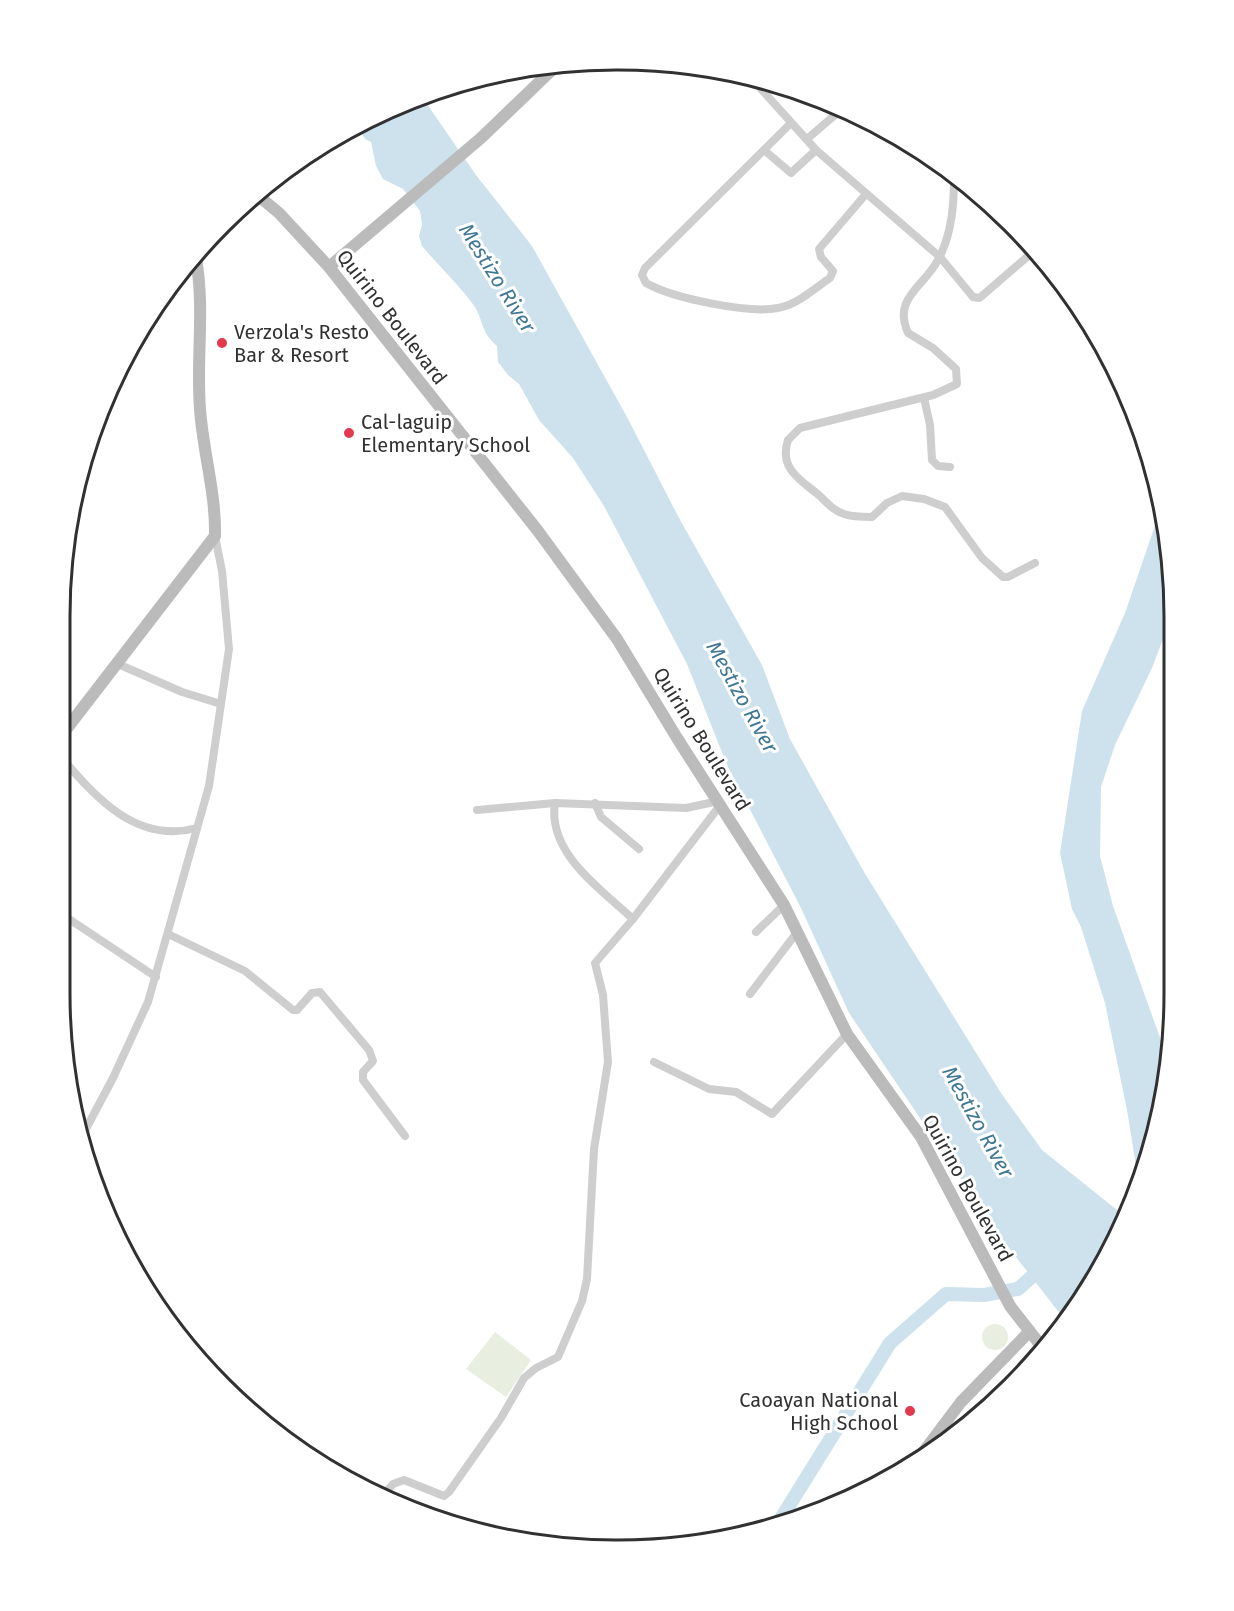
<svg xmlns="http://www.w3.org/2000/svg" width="1234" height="1611" viewBox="0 0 1234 1611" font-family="'Fira Sans',sans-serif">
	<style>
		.green { fill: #e8eee0 }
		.water { fill: #cde2ed }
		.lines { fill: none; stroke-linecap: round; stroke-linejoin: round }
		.river { stroke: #cde2ed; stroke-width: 14 }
		.street { stroke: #cecece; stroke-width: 8 }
		.secondary { stroke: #bbb; stroke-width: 12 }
		.poi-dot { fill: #e4384e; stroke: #fff; stroke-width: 2 }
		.labels { text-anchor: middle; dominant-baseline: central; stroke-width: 6; stroke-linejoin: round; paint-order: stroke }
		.street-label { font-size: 20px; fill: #313131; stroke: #fff }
		.poi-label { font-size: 20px; fill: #313131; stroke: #fff; text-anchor: start }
		.water-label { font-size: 21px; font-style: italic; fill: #3f7794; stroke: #fff }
		.rim { fill: none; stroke: #313131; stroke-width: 3 }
	</style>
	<rect width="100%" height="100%" fill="#fff"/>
	<g class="green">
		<circle cx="995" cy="1337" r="13"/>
		<path d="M 495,1332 L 531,1360 L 506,1397 L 466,1369 Z"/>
	</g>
	<g class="water">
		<path d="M 422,97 L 476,175 L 532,246 L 627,417 L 679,518 L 762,665 L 790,739 L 864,872 L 1001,1093 L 1042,1150 L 1117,1210 L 1131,1202 L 1099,1273 L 1064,1319 L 999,1235 L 849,1013 L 801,908 L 727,765 L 687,664 L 604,506 L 573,458 L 539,420 L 519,384 L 508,375 L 498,362 L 497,346 C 478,329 485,320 472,303 C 457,283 438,265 422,246 L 419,236 L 422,225 L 420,211 L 403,189 L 383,179 L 376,166 L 371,142 L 365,139 L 358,127 L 404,103 Z"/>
		<path d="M 1161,508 L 1169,545 L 1169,623 L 1152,668 L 1115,745 L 1101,787 L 1100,856 L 1113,906 L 1169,1063 L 1144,1173 L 1139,1185 L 1127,1110 L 1105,1003 L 1081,927 L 1072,909 L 1060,853 L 1082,711 L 1125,613 Z"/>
	</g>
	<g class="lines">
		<path class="river" d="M 777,1525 L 890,1343 L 946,1294 L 984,1295 L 1018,1289 L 1045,1265"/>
		<g class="street">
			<path d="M 752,79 L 816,150 L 940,257 L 973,297 L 979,298 L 983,295 L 1034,251"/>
			<path d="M 791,123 L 645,268 L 642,275 L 646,283 C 672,298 749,314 778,308 C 797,305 815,288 830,278 L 833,271 L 821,257 L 819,249 L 866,194"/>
			<path d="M 807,139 L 842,109"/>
			<path d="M 764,150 L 791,173 L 816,150"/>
			<path d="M 954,176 C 954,204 952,233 939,258 C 925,287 892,297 908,333 L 933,348 L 956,369 L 957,384 L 933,395 L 800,428 L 788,440 C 778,470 803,481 821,497 C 828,504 833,510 844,514 C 853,517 863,517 872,517 L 887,503 L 902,496 L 924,499 L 945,507 L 982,558 L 1003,577 L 1008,577 L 1035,563"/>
			<path d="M 924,398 L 930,425 L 932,460 L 938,466 L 950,467"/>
			<path d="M 118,664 L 182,692 L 221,704"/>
			<path d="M 61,757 C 97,799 137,844 197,828"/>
			<path d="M 555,803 C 547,853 601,889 633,919"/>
			<path d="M 595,803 L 601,817 L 639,849"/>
			<path d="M 477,810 L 555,803 L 686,808 L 719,801"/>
			<path d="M 60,913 L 156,977"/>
			<path d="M 756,932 L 784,905"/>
			<path d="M 168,934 L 245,971 L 293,1010 L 297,1010 L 312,993 L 320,992 L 369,1050 L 373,1061 L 363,1072 L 363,1080 L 405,1136"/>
			<path d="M 750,994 L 798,931"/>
			<path d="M 654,1062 L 709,1089 L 736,1092 L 772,1114 L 847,1034"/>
			<path d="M 80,1140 L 113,1078 L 148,1002 L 209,786 L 229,649 L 222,571 L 215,536"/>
			<path d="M 382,1497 L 393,1484 L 404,1480 L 444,1496 L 449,1492 L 501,1418 L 524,1378 L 536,1368 L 558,1357 L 582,1301 L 587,1279 L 594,1149 L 608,1062 L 603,995 L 595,963 L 633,919 L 721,804"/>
		</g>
		<g class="secondary">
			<path d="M 261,198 L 279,213 L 329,267 L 538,531 L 617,639 L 677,738 L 784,905 L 847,1034 L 921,1137 L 1010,1306 L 1042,1347"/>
			<path d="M 329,267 L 481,138 L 556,66"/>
			<path d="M 61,736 L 215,536 C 216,493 203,452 200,409 C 196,358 205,311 196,258"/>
			<path d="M 915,1463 L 961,1402 L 1029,1332"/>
		</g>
	</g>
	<g class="poi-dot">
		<circle cx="222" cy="343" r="6"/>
		<circle cx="349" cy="433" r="6"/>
		<circle cx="910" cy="1411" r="6"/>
	</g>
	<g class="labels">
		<g class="street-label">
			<text transform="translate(392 317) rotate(52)">Quirino Boulevard</text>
			<text transform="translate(702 739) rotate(58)">Quirino Boulevard</text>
			<text transform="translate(968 1188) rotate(61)">Quirino Boulevard</text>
		</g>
		<g class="poi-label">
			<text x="234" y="332">Verzola's Resto<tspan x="234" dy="23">Bar &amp; Resort</tspan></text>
			<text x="361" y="422">Cal-laguip<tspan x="361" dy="23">Elementary School</tspan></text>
			<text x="898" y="1400" text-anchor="end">Caoayan National<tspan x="898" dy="23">High School</tspan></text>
		</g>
		<g class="water-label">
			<text transform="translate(497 278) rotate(58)">Mestizo River</text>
			<text transform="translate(742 697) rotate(61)">Mestizo River</text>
			<text transform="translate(978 1122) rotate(61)">Mestizo River</text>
		</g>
	</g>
	<path d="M0 0H1234V1611H0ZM616 70H618A546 546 0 0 1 1164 616V994A546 546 0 0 1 618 1540H616A546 546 0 0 1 70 994V616A546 546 0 0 1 616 70Z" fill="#fff" fill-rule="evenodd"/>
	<path class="rim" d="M616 70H618A546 546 0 0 1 1164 616V994A546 546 0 0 1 618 1540H616A546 546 0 0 1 70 994V616A546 546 0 0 1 616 70Z"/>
</svg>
